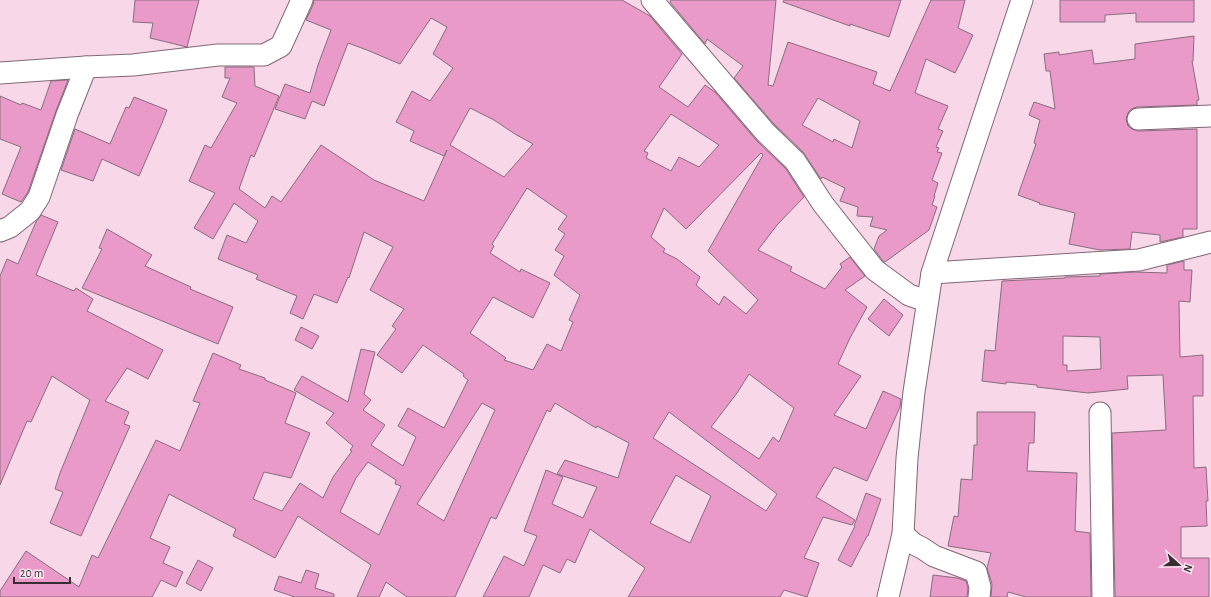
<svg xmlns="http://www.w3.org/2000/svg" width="1211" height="597" viewBox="0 0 1211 597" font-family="'Alegreya Sans',sans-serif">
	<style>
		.building { fill: #e99ac9; stroke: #896c7d; fill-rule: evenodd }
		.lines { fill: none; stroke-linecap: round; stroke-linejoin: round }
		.minor-casing { stroke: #836676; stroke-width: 23 }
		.minor { stroke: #fff; stroke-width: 21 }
	</style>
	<rect width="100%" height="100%" fill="#f8d7e9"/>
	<g class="building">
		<path d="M 135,0 L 199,0 L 187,47 L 150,38 L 153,23 L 133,22 Z"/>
		<path d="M 314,0 L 622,0 L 650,16 L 682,54 L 659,87 L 688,107 L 705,85 L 715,92 L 756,140 L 786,169 L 804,197 L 777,225 L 758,250 L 792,267 L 790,271 L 825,289 L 842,267 L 840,264 L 850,257 L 865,276 L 845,290 L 867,307 L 850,338 L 838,364 L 861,376 L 834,415 L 866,429 L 883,391 L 901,399 L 900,407 L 867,481 L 834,467 L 816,497 L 855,520 L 852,525 L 823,517 L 804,558 L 819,563 L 807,597 L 784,590 L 780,597 L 628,597 L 645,568 L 590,529 L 575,563 L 567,559 L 560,573 L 543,565 L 529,597 L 483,597 L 504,556 L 524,566 L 537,536 L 524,531 L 546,470 L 563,477 L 552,504 L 583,518 L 597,487 L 557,474 L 565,460 L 618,478 L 629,443 L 597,426 L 596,428 L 555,403 L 550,412 L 547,410 L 496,519 L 491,517 L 455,597 L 407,597 L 386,582 L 379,597 L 357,597 L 371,565 L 298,516 L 275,558 L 247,543 L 233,536 L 236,529 L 169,494 L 150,538 L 170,547 L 163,563 L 183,572 L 176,587 L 161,580 L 152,597 L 0,597 L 0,591 L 26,551 L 79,587 L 92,555 L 98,558 L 156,440 L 180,451 L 200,403 L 193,401 L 213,353 L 241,365 L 239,369 L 265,378 L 265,380 L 296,393 L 285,423 L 310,433 L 291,478 L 264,472 L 253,499 L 282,511 L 300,483 L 323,498 L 333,477 L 352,451 L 350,450 L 353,446 L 326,423 L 334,413 L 294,390 L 302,376 L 348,402 L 361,349 L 375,352 L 364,394 L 371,400 L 363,410 L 385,425 L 371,445 L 403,466 L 416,437 L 398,426 L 408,408 L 444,428 L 468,380 L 463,376 L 464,374 L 423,345 L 402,373 L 377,355 L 396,329 L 392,326 L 404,309 L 370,290 L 393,247 L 364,232 L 349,278 L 348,277 L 337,303 L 314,294 L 303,319 L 290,313 L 297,296 L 256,279 L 258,275 L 218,259 L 227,235 L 246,243 L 258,221 L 234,203 L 213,239 L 194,228 L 215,193 L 189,181 L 205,145 L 211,148 L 237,103 L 222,97 L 230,78 L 225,78 L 225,67 L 254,67 L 255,86 L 279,96 L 254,157 L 251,155 L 239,189 L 265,208 L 272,196 L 281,202 L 321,145 L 374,180 L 424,201 L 447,150 L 444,156 L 410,141 L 414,131 L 396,122 L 412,91 L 430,101 L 453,68 L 433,54 L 447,27 L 431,18 L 400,64 L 367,50 L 348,43 L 324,106 L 312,101 L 305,119 L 275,109 L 285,84 L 310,93 L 318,65 L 331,30 L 306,20 L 313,5 ZM 470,108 L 494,120 L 515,134 L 533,144 L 504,177 L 450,145 ZM 671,114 L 719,145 L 699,167 L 679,157 L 671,171 L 646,158 L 648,153 L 644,151 ZM 761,153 L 763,155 L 708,251 L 758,300 L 746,314 L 724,296 L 719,305 L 696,285 L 700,277 L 677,259 L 663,252 L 665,249 L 651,237 L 664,208 L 686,229 ZM 527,188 L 567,216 L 558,229 L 565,234 L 555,250 L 564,256 L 554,275 L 580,295 L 569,320 L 573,322 L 561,351 L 547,344 L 533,370 L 504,360 L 506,358 L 470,333 L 493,297 L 533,318 L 550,283 L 521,269 L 520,272 L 490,253 L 494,246 L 492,244 ZM 749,374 L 794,408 L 779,442 L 773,437 L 759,459 L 711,427 L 737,393 ZM 482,403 L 495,410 L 444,521 L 417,504 ZM 669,412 L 777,494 L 766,511 L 653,438 ZM 368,462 L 396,480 L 395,484 L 401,486 L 379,535 L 340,512 L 356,478 ZM 676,475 L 711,496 L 690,543 L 650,523 Z"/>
		<path d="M 671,0 L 776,0 L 768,85 L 773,86 L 788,42 L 877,72 L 873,84 L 890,91 L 931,0 L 965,0 L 958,28 L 973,35 L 962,59 L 955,73 L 926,59 L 915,93 L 948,106 L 938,129 L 943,131 L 936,147 L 939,148 L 937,152 L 942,153 L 932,180 L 938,183 L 934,196 L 935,196 L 932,205 L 937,207 L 929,230 L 885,262 L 883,261 L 874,249 L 879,236 L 887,230 L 870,226 L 873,217 L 857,216 L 858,207 L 840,201 L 845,188 L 822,177 L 821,179 L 803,152 L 774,124 L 734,78 L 743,66 L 707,39 L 705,44 L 670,2 ZM 818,98 L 860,121 L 852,148 L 834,139 L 833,142 L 802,125 Z"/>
		<path d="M 784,0 L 901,0 L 889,37 L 850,24 L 850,26 L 783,2 Z"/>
		<path d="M 1060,0 L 1194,0 L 1194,22 L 1136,22 L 1136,13 L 1105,15 L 1105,22 L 1060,22 Z"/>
		<path d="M 1194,36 L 1193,61 L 1192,61 L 1199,100 L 1197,100 L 1197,105 L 1137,107 L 1131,109 L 1128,113 L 1126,119 L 1128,126 L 1132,129 L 1138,131 L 1197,129 L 1197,229 L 1183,229 L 1183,237 L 1160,242 L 1160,235 L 1132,232 L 1130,249 L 1100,250 L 1069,244 L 1075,213 L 1039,204 L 1040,203 L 1018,195 L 1036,144 L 1034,143 L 1040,120 L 1029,115 L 1034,102 L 1055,109 L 1050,71 L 1046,71 L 1044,54 L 1059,52 L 1059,55 L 1092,50 L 1094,64 L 1135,59 L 1135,44 Z"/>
		<path d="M 68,80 L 56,111 L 28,192 L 21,202 L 2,194 L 21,147 L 0,139 L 0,96 L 21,105 L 22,103 L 41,110 L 51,81 Z"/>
		<path d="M 134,97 L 167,110 L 162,123 L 139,176 L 102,159 L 93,181 L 61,170 L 75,129 L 110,144 L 126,107 L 129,108 Z"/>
		<path d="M 41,215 L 58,222 L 36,275 L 74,291 L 76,288 L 93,299 L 87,311 L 163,350 L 148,379 L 127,368 L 105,401 L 129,412 L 124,424 L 130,426 L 81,536 L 50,523 L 63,492 L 55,489 L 60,473 L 90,400 L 52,376 L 31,422 L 27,421 L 0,485 L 0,276 L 7,259 L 18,264 L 36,222 Z"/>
		<path d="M 107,229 L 152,255 L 145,266 L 191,287 L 190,289 L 233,307 L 218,344 L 82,288 L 102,249 L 99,248 Z"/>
		<path d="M 1184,261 L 1184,270 L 1192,270 L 1190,302 L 1179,301 L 1180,357 L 1203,355 L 1203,396 L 1193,396 L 1194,468 L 1206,467 L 1208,501 L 1206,501 L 1207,526 L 1181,527 L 1181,558 L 1209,558 L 1209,597 L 1115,597 L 1112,433 L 1166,430 L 1163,375 L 1127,376 L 1128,389 L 1088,393 L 1037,387 L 1037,385 L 1006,382 L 1006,384 L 982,381 L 985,350 L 995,351 L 1002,281 L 1065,278 L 1065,277 L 1100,276 L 1100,274 L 1135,272 L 1167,273 L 1167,265 ZM 1063,336 L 1100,337 L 1101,369 L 1067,371 L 1067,365 L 1063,365 Z"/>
		<path d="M 884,299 L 903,315 L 889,336 L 868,319 Z"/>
		<path d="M 301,327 L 319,336 L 312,349 L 295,340 Z"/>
		<path d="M 977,412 L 1035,412 L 1034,443 L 1029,443 L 1027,471 L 1077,473 L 1075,531 L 1090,533 L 1091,597 L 1026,597 L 1008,592 L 1007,597 L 991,597 L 992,584 L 987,568 L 991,553 L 948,546 L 954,516 L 958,517 L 961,479 L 972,480 L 974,445 L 977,445 Z"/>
		<path d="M 866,493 L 881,499 L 868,536 L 867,536 L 851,567 L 838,560 L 855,526 L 854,526 Z"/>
		<path d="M 198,560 L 213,568 L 201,591 L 186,583 Z"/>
		<path d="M 306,570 L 319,574 L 315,588 L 334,594 L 334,597 L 295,597 L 274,590 L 279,576 L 301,583 Z"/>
		<path d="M 933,575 L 957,578 L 966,581 L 968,588 L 967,597 L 930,597 Z"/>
	</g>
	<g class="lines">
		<g class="minor-casing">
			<g id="minor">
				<path d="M 652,0 L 765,132 L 795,161 L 823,204 L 875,270 L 909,295 L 927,301"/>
				<path d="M 0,73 L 86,67 L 133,65 L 218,55 L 264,55 L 281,46 L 302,0"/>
				<path d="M 1138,119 L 1211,116"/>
				<path d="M 0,231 L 10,227 L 30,211 L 39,197 L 67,115 L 86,67"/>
				<path d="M 932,273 L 1139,260 L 1211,242"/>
				<path d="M 1100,413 L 1103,597"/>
				<path d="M 903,534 L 914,544 L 922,548 L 934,556 L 976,572 L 980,587 L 979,597"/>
				<path d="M 888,597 L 903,534 L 907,458 L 914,392 L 932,273 L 1022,0"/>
			</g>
		</g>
		<use href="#minor" class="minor"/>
	</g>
	<g transform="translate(1179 565) rotate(111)" stroke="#fce8f3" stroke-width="3" paint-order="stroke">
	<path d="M0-3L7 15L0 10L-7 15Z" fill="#392d34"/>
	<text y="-6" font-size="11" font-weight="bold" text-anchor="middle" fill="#392d34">N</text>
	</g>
	<path d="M14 577v6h56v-6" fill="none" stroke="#392d34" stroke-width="2"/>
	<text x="20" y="577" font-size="12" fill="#392d34" stroke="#fce8f3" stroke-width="3" paint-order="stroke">20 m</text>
</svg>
